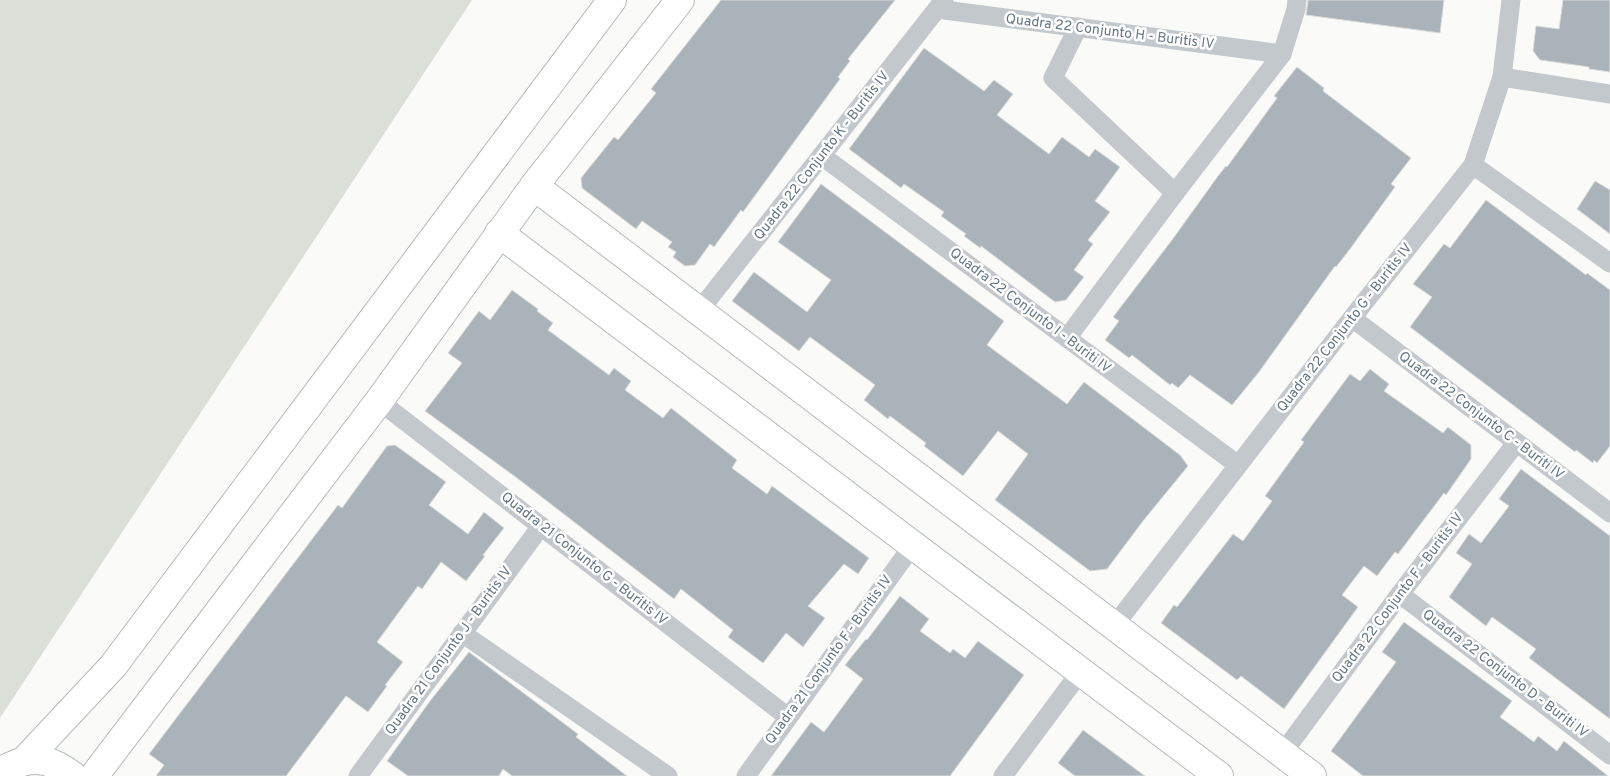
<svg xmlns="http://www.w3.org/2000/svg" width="1610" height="776" viewBox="0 0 1610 776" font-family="Overpass,sans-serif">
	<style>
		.grass { fill: #dadfd7 }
		.building { fill: #aab3b9; stroke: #dcdcda }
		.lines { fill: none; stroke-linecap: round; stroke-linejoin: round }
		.secondary-casing { stroke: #b3babf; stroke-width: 30 }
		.street { stroke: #c3c8cc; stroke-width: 19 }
		.secondary { stroke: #fff; stroke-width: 28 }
		.labels { text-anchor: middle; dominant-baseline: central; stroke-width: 5; stroke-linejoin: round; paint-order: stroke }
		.street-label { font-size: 14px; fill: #657683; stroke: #fff }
	</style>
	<rect width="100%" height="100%" fill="#fafaf8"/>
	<path class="grass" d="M 0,0 L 472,0 L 0,718 Z"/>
	<g class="building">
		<path d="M 721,0 L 895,0 L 848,59 L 850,61 L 838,77 L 840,79 L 743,212 L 741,210 L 714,247 L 710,244 L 695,265 L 685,266 L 673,257 L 676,252 L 668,247 L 672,242 L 642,221 L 636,229 L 582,188 L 581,178 L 614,137 L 618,140 L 656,93 L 651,89 Z"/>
		<path d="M 1308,0 L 1444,0 L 1440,33 L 1306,15 Z"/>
		<path d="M 1563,0 L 1610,0 L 1610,72 L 1589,69 L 1589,67 L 1540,60 L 1533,51 L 1536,26 L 1559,29 Z"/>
		<path d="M 924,48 L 984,91 L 994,80 L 1013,94 L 997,115 L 1049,154 L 1062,137 L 1089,157 L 1095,149 L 1120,167 L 1095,201 L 1110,212 L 1088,240 L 1093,244 L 1074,270 L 1084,277 L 1066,300 L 1055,302 L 981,246 L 980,248 L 964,236 L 966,234 L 941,216 L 944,212 L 904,184 L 901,188 L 849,149 Z"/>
		<path d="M 1297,67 L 1324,88 L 1323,91 L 1411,158 L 1391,184 L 1395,187 L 1350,249 L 1336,267 L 1335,266 L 1259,372 L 1232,405 L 1190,375 L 1178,388 L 1172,383 L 1170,385 L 1132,355 L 1129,358 L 1105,340 L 1119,321 L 1113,317 L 1172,240 L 1218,176 L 1226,166 L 1227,167 L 1277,98 L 1274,96 Z"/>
		<path d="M 1595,181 L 1610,190 L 1610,234 L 1577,209 Z"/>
		<path d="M 821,184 L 1004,321 L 987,345 L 1067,404 L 1084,382 L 1180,455 L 1188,466 L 1143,521 L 1107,569 L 1090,571 L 995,500 L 1028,454 L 998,431 L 963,476 L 924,446 L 926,443 L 890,416 L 888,419 L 864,400 L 875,385 L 810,337 L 799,351 L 732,301 L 754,272 L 807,312 L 831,280 L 778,242 Z"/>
		<path d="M 1486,200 L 1586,275 L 1587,273 L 1610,290 L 1610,446 L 1597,463 L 1594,460 L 1593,463 L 1576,450 L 1575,452 L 1410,327 L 1432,297 L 1413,284 L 1444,244 L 1450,248 Z"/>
		<path d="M 512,290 L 538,309 L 537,311 L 553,323 L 548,330 L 609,375 L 614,368 L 631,381 L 625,390 L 663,418 L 671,408 L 737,460 L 732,468 L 767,494 L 772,486 L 869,558 L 858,574 L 844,564 L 808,606 L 825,618 L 803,647 L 786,633 L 763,663 L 728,637 L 733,630 L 681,589 L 674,599 L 517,478 L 425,411 L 462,363 L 448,353 L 479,311 L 490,320 Z"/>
		<path d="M 1370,369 L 1389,384 L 1384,391 L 1443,433 L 1448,427 L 1471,445 L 1471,459 L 1446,495 L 1444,493 L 1398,554 L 1395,552 L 1377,576 L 1364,566 L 1342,595 L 1358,607 L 1284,709 L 1241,676 L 1237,680 L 1161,623 L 1174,605 L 1177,607 L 1233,534 L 1243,541 L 1272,501 L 1265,496 L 1304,442 L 1301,440 L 1350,374 L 1360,381 Z"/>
		<path d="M 395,445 L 446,482 L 429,505 L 468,534 L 484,512 L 504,528 L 483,555 L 485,556 L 466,581 L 441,562 L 422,589 L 418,586 L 377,642 L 403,662 L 385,685 L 387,686 L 368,712 L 346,696 L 286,776 L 156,776 L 164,765 L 149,754 L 338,505 L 342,508 L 387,446 Z"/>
		<path d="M 1521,469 L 1610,536 L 1610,719 L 1529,658 L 1536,649 L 1492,617 L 1486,626 L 1449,597 L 1472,564 L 1456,553 L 1469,534 L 1481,543 L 1509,506 L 1499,499 Z"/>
		<path d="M 900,596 L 929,619 L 920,631 L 950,653 L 953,649 L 965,658 L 978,641 L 1024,675 L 950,776 L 771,776 L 811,722 L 824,732 L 863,679 L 845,665 L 866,639 L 867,640 Z"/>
		<path d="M 1404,622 L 1512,701 L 1500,717 L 1534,742 L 1538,736 L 1557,751 L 1564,741 L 1608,776 L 1363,776 L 1331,751 L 1396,662 L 1382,652 Z"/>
		<path d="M 469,652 L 578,734 L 576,737 L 627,776 L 512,776 L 503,769 L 499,776 L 408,776 L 387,761 L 430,701 Z"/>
		<path d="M 1083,730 L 1145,776 L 1075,776 L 1058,763 Z"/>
	</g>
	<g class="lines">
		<g class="secondary-casing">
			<g id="secondary">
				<path d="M 534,186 L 1312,776"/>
				<path d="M 499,233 L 1219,776"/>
				<path d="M 25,760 L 113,666 L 612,0"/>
				<path d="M 0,773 C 4,769 9,767 14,765 C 36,755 54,761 73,776"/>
				<path d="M 94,776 L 379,401 L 534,186 L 680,0"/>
			</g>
		</g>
		<g class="street">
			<path d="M 937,9 L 1282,54"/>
			<path d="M 1078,27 L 1053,78 L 1175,193"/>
			<path d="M 1502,77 L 1610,94"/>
			<path d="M 822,156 L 1238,465"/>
			<path d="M 1473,165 L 1610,263"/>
			<path d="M 699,311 L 944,0"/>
			<path d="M 1352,318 L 1610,513"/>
			<path d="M 1067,338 L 1175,193 L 1282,54 L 1296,9 L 1297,0"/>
			<path d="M 379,401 L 788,717"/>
			<path d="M 1400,594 L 1610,755"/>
			<path d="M 1114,626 L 1352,318 L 1473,165 L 1502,77 L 1511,0"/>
			<path d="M 462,633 L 668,776"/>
			<path d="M 1282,754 L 1400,594 L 1516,443"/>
			<path d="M 358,776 L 541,526"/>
			<path d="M 746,776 L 913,545"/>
			<path d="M 1003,776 L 1081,671"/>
		</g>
		<use href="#secondary" class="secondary"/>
	</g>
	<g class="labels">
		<g class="street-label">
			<text transform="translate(1110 32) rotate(7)">Quadra 22 Conjunto H - Buritis IV</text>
			<text transform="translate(822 156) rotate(-52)">Quadra 22 Conjunto K - Buritis IV</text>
			<text transform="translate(1030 311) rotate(37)">Quadra 22 Conjunto I - Buriti IV</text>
			<text transform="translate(1345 328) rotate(-52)">Quadra 22 Conjunto G - Buritis IV</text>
			<text transform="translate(1481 416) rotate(37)">Quadra 22 Conjunto C - Buriti IV</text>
			<text transform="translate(584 559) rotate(38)">Quadra 21 Conjunto G - Buritis IV</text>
			<text transform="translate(1398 598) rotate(-53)">Quadra 22 Conjunto F - Buritis IV</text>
			<text transform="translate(449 651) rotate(-54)">Quadra 21 Conjunto J - Buritis IV</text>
			<text transform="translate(829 660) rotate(-54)">Quadra 21 Conjunto F - Buritis IV</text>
			<text transform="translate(1505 674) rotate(37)">Quadra 22 Conjunto D - Buriti IV</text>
		</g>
	</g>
</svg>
